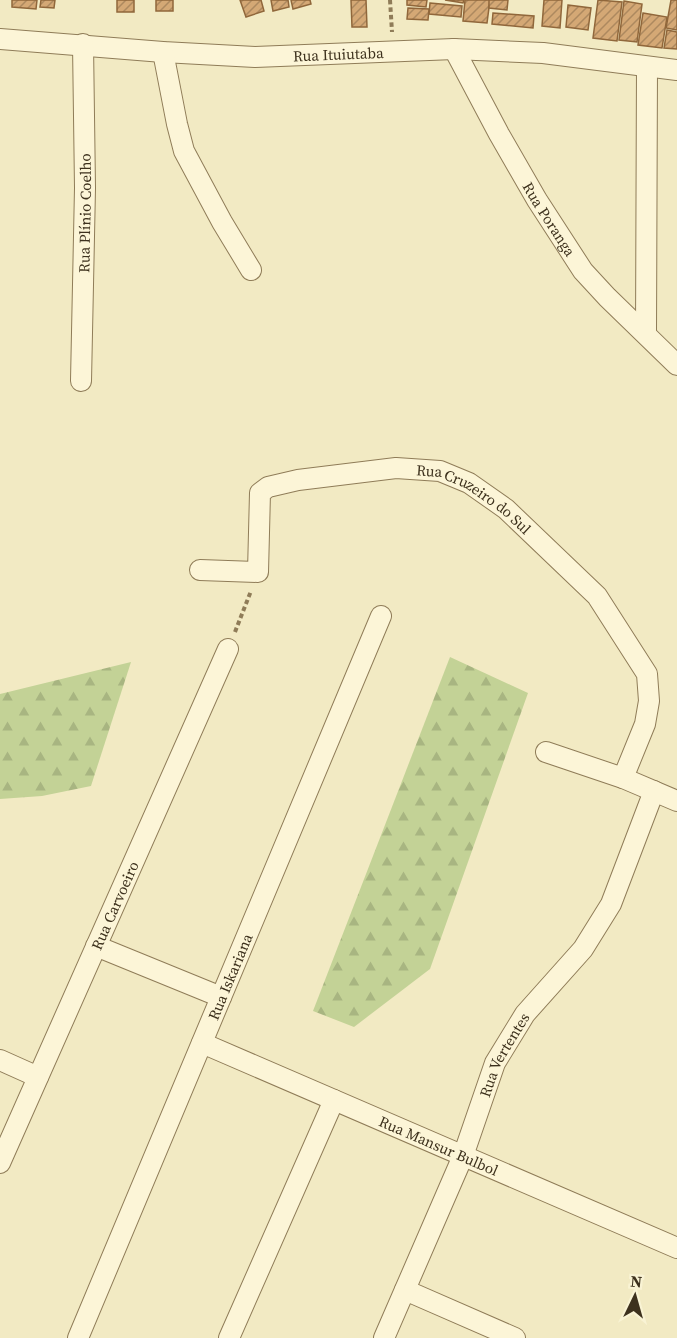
<svg xmlns="http://www.w3.org/2000/svg" width="677" height="1338" viewBox="0 0 677 1338" font-family="'Source Serif 4',serif">
	<style>
		.forest { fill: url(#forest-firs) }
		.building { fill: url(#building-hatch); stroke: #90673b; stroke-width: 1.5 }
		.lines { fill: none; stroke-linecap: round; stroke-linejoin: round }
		.minor-casing { stroke: #8f7c58; stroke-width: 22 }
		.path { stroke: #8f7c58; stroke-width: 4; stroke-dasharray: 4.5 3; stroke-linecap: butt }
		.minor { stroke: #fcf5d7; stroke-width: 20 }
		.labels { text-anchor: middle; dominant-baseline: central; stroke-width: 5; stroke-linejoin: round; paint-order: stroke }
		.street-label { font-size: 15px; fill: #3d311d; stroke: #f9f3d4 }
	</style>
	<defs>
		<pattern id="forest-firs" width="22" height="20" patternUnits="userSpaceOnUse" patternTransform="scale(1.5)"><rect width="22" height="20" fill="#c3d296"/><path d="M5 1l3.5 6h-7zM16 11l3.5 6h-7z" fill="#a8b581"/></pattern>
		<pattern id="building-hatch" width="6" height="6" patternUnits="userSpaceOnUse" patternTransform="scale(1.5)"><rect width="6" height="6" fill="#d4a875"/><path d="M-1 1l2-2M0 6l6-6M5 7l2-2" fill="none" stroke="#ad895f"/></pattern>
	</defs>
	<rect width="100%" height="100%" fill="#f2eac3"/>
	<g class="forest">
		<path d="M 450,657 L 528,693 L 430,969 L 354,1027 L 313,1011 Z"/>
		<path d="M 131,662 L 91,786 L 42,796 L 0,799 L 0,694 Z"/>
	</g>
	<g class="building">
		<path d="M 12,0 L 37,0 L 36,9 L 12,7 Z"/>
		<path d="M 41,0 L 55,0 L 54,8 L 40,7 Z"/>
		<rect x="117" y="0" width="17" height="12"/>
		<rect x="156" y="0" width="17" height="11"/>
		<path d="M 240,0 L 261,0 L 264,11 L 246,17 Z"/>
		<path d="M 271,0 L 288,0 L 289,7 L 273,11 Z"/>
		<path d="M 291,0 L 310,0 L 311,4 L 293,9 Z"/>
		<path d="M 351,0 L 366,0 L 367,27 L 352,27 Z"/>
		<path d="M 407,0 L 427,0 L 426,7 L 407,5 Z"/>
		<path d="M 445,0 L 464,0 L 463,3 Z"/>
		<path d="M 465,0 L 490,0 L 487,23 L 463,21 Z"/>
		<path d="M 489,0 L 508,0 L 507,10 L 489,8 Z"/>
		<path d="M 544,0 L 562,0 L 560,28 L 542,26 Z"/>
		<path d="M 598,0 L 622,2 L 617,41 L 593,38 Z"/>
		<path d="M 671,0 L 677,0 L 677,30 L 666,28 Z"/>
		<path d="M 624,1 L 642,4 L 637,42 L 619,40 Z"/>
		<path d="M 430,3 L 462,6 L 461,17 L 429,14 Z"/>
		<path d="M 568,5 L 591,8 L 588,30 L 566,27 Z"/>
		<path d="M 408,8 L 429,9 L 428,20 L 407,19 Z"/>
		<path d="M 493,13 L 534,16 L 533,28 L 492,24 Z"/>
		<path d="M 643,13 L 667,17 L 662,48 L 638,45 Z"/>
		<path d="M 667,30 L 677,32 L 677,49 L 664,48 Z"/>
	</g>
	<g class="lines">
		<g class="minor-casing">
			<g id="minor">
				<path id="s1" d="M 0,39 L 163,52 L 255,57 L 454,49 L 543,53 L 677,70"/>
				<path id="s2" d="M 454,49 L 499,134 L 537,200 L 583,271 L 607,297 L 677,365"/>
				<path d="M 163,52 L 177,124 L 184,151 L 222,222 L 251,270"/>
				<path d="M 646,333 L 647,67"/>
				<path id="s3" d="M 81,381 L 85,188 L 83,44"/>
				<path id="s4" d="M 200,570 L 258,572 L 260,493 L 268,487 L 298,480 L 396,468 L 440,471 L 469,483 L 506,509 L 597,596 L 647,674 L 649,701 L 645,724 L 623,778"/>
				<path d="M 546,752 L 623,778 L 677,801"/>
				<path d="M 96,946 L 221,997"/>
				<path id="s5" d="M 202,1043 L 677,1248"/>
				<path d="M 0,1060 L 38,1077"/>
				<path id="s6" d="M 0,1163 L 228,649"/>
				<path d="M 405,1290 L 515,1338"/>
				<path id="s7" d="M 78,1338 L 381,616"/>
				<path d="M 229,1338 L 334,1100"/>
				<path id="s8" d="M 384,1338 L 463,1156 L 495,1063 L 525,1014 L 583,949 L 611,904 L 654,791"/>
			</g>
		</g>
		<g class="path">
			<path d="M 390,0 L 392,32"/>
			<path d="M 235,632 L 251,591"/>
		</g>
		<use href="#minor" class="minor"/>
	</g>
	<g class="labels">
		<g class="street-label">
			<text stroke="none"><textPath href="#s1" startOffset="339">Rua Ituiutaba</textPath></text>
			<text stroke="none"><textPath href="#s3" startOffset="168">Rua Plínio Coelho</textPath></text>
			<text stroke="none"><textPath href="#s2" startOffset="195">Rua Poranga</textPath></text>
			<text stroke="none"><textPath href="#s4" startOffset="363">Rua Cruzeiro do Sul</textPath></text>
			<text stroke="none"><textPath href="#s6" startOffset="282">Rua Carvoeiro</textPath></text>
			<text stroke="none"><textPath href="#s7" startOffset="392">Rua Iskariana</textPath></text>
			<text stroke="none"><textPath href="#s8" startOffset="308">Rua Vertentes</textPath></text>
			<text stroke="none"><textPath href="#s5" startOffset="258">Rua Mansur Bulbol</textPath></text>
		</g>
	</g>
	<g transform="translate(635 1296) rotate(5)" stroke="#f9f3d4" stroke-width="4.5" paint-order="stroke">
	<path d="M0-4.5L10 22L0 15L-10 22Z" fill="#3d311d"/>
	<text y="-9" font-size="16" font-weight="bold" text-anchor="middle" fill="#3d311d">N</text>
	</g>
</svg>
